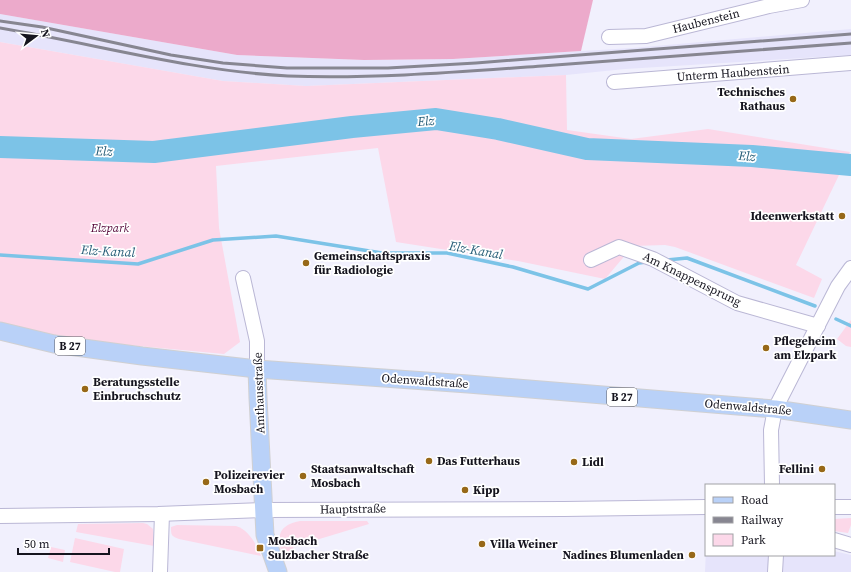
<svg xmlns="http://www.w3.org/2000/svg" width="851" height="572" viewBox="0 0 851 572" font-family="'Source Serif 4',serif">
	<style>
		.built { fill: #e6e4fb }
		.green { fill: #fcd8e9 }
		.forest { fill: #ecaacb }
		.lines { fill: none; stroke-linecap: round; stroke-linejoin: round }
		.stream { stroke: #7cc3e7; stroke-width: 3.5 }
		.river { stroke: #7cc3e7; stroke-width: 22 }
		.minor-casing { stroke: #bab7d5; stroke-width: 16 }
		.major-casing { stroke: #d0d0d2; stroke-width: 19 }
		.minor { stroke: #fff; stroke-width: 14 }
		.major { stroke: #b9d1f8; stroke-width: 17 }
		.rail { stroke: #878691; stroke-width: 3 }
		.poi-dot { fill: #976818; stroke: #fff; stroke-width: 1.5 }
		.labels { text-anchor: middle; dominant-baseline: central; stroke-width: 3.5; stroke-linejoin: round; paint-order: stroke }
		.shield { fill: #fff; stroke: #5b5a62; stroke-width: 1 }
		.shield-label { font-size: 11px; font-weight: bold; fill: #15141e }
		.street-label { font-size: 12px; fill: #15141e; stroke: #fff }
		.poi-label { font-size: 12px; font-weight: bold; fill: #15141e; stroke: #fff; text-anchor: start }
		.park-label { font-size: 12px; font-style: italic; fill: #55083a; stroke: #fff }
		.water-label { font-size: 13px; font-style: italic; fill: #275e78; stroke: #fff }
	</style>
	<rect width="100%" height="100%" fill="#f1f0fd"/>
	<g class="built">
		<path d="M 0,14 L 237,55 L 364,60 L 453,59 L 632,48 L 851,29 L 851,55 L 625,69 L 566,75 L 306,86 L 223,81 L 0,42 Z"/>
		<path d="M 706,549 L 706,555 L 834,555 L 834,551 L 851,555 L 851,572 L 705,572 Z"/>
	</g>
	<g class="green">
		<path d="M 0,42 L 223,81 L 306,86 L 566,75 L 567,130 L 631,139 L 708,129 L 850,152 L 796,265 L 822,279 L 814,298 L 675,247 L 665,245 L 633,246 L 605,279 L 518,261 L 396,242 L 378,148 L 216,166 L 219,228 L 240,342 L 224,354 L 43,337 L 0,325 Z"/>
		<path d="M 851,320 L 851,347 L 846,346 L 837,339 Z"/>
		<path d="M 851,518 L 851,525 L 848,533 L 834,531 L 834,519 Z"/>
		<path d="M 300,521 L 367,521 L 369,524 L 293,547 L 296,557 L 284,561 C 278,540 274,526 300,521 Z"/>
		<path d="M 143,523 L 147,524 L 153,529 L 154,546 L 76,532 L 78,524 Z"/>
		<path d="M 177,525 L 236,526 C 249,530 256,544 261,556 L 179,539 C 171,536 171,535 171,527 Z"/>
		<path d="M 75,538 L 124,549 L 120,572 L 115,572 L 70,562 Z"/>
		<path d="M 51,547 L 65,550 L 63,562 L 48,558 Z"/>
	</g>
	<path class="forest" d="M 0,0 L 593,0 L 581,51 L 453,59 L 364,60 L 237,55 L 0,14 Z"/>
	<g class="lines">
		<g class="stream">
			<path d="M 0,255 L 138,264 L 213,240 L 276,236 L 382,253 L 447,253 L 513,267 L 588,289 L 639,263 L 646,262"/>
			<path d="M 667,260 L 687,258 L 815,306"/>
			<path d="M 836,319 L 851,326"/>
		</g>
		<path class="river" d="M 0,147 L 154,152 L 352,127 L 436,119 L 498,129 L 587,149 L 752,156 L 851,165"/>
		<g class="minor-casing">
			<g id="minor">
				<path d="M 609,37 L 646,36 L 769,6 L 802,0"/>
				<path d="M 614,82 L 851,63"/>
				<path d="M 591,260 L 619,247 L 653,259 L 737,303 L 818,326"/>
				<path d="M 243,278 L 257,341 L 257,369"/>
				<path d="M 772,485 L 771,430 L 775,409 L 838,286 L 851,268"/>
				<path d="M 834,507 L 851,507"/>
				<path d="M 0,516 L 158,514 L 264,510 L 564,509 L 706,507"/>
				<path d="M 834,540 L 851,545"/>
				<path d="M 160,572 L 162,514"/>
				<path d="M 775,572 L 776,555"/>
			</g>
		</g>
		<g class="major-casing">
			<g id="major">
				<path d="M 0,331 L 54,344 L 142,356 L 257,369 L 468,384 L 775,409 L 851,420"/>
				<path d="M 257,369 L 258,398 L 265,535 L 278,572"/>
			</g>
		</g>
		<use href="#minor" class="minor"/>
		<use href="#major" class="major"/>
		<g class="rail">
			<path d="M 0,21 L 42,27 L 171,55 L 223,63 L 287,68 L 388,68 L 476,63 L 851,34"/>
			<path d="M 0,28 C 96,44 191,71 288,76 C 373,79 458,72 542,66 C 645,58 748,50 851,43"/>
		</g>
	</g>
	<g class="poi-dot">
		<circle cx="793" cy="99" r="4"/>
		<circle cx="842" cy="216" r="4"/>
		<circle cx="306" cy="263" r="4"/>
		<circle cx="766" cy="348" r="4"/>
		<circle cx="85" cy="389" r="4"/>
		<circle cx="429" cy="461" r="4"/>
		<circle cx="574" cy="462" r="4"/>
		<circle cx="822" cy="469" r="4"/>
		<circle cx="303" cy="476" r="4"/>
		<circle cx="206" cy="482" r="4"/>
		<circle cx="465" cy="490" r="4"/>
		<circle cx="482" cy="544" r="4"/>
		<rect x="256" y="544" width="8" height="8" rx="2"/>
		<circle cx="692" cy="555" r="4"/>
	</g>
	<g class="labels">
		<g class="shield">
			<rect x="55" y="337" width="30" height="18" rx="3"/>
			<rect x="607" y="388" width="30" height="18" rx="3"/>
		</g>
		<g class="shield-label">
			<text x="70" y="346">B 27</text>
			<text x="622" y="397">B 27</text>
		</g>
		<g class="street-label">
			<text transform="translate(706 21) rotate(-14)">Haubenstein</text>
			<text transform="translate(733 73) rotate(-4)">Unterm Haubenstein</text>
			<text transform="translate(692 279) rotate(26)">Am Knappensprung</text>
			<text transform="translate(425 381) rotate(4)">Odenwaldstraße</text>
			<text transform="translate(259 393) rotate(-92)">Amthausstraße</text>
			<text transform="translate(748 407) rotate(5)">Odenwaldstraße</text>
			<text transform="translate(353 509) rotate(-1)">Hauptstraße</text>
		</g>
		<g class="poi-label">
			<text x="785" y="92" text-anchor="end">Technisches<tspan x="785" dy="14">Rathaus</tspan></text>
			<text x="834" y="216" text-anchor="end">Ideenwerkstatt</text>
			<text x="314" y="256">Gemeinschaftspraxis<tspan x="314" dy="14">für Radiologie</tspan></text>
			<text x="774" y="341">Pflegeheim<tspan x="774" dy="14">am Elzpark</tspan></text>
			<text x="93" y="382">Beratungsstelle<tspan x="93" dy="14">Einbruchschutz</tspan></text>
			<text x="437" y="461">Das Futterhaus</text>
			<text x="582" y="462">Lidl</text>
			<text x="311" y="469">Staatsanwaltschaft<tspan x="311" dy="14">Mosbach</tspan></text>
			<text x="814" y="469" text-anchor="end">Fellini</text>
			<text x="214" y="475">Polizeirevier<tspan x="214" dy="14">Mosbach</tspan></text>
			<text x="473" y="490">Kipp</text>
			<text x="268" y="541">Mosbach<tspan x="268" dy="14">Sulzbacher Straße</tspan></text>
			<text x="490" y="544">Villa Weiner</text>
			<text x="684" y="555" text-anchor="end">Nadines Blumenladen</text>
		</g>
		<g class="park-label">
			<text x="110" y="228">Elzpark</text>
		</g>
		<g class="water-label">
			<text transform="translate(426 121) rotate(-4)">Elz</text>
			<text transform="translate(104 151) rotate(2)">Elz</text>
			<text transform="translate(747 156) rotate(3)">Elz</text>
			<text transform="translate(476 250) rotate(10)">Elz-Kanal</text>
			<text transform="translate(108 251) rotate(3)">Elz-Kanal</text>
		</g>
	</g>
	<rect x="705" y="484" width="130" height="72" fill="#ffffff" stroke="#a1a1a5"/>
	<rect x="713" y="497" width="20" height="6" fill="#b9d1f8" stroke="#a1a1a5"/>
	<text x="741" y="504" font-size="12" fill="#15141e">Road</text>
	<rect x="713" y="517" width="20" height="6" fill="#878691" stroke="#a1a1a5"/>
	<text x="741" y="524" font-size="12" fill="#15141e">Railway</text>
	<rect x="713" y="534" width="20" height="12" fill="#fcd8e9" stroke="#a1a1a5"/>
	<text x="741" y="544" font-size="12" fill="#15141e">Park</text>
	<g transform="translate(36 36) rotate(74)" stroke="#ffffff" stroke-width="3" paint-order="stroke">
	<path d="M0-3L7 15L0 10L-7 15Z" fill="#15141e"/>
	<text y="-6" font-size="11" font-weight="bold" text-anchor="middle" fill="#15141e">N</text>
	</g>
	<path d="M18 548v6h91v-6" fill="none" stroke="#15141e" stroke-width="2"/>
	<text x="24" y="548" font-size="12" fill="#15141e" stroke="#ffffff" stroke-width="3" paint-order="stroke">50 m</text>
</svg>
